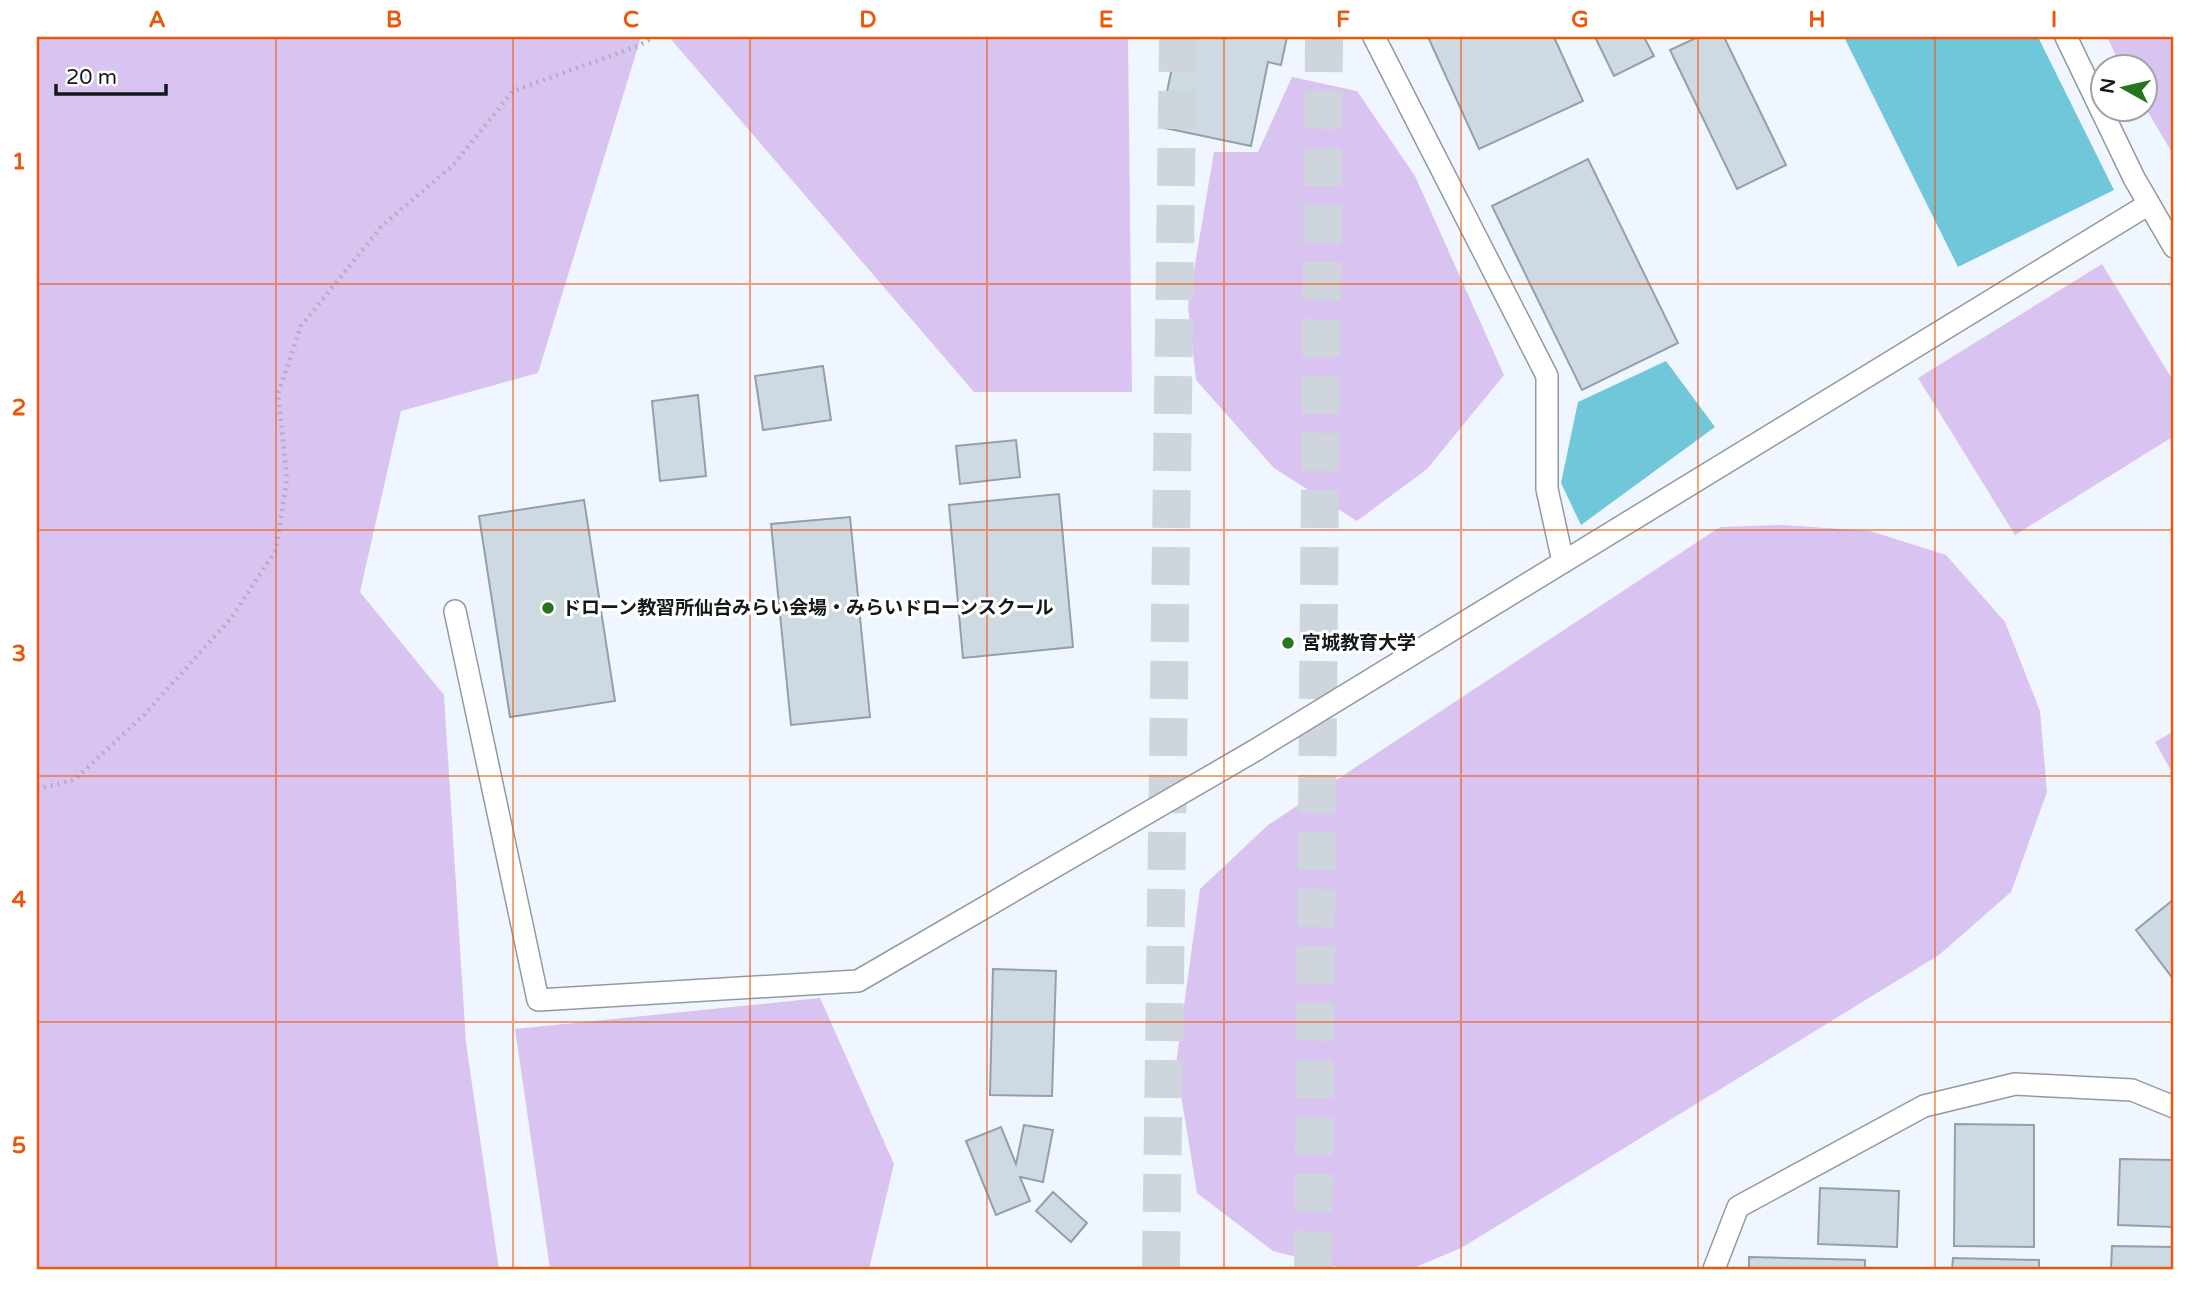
<svg xmlns="http://www.w3.org/2000/svg" width="2211" height="1306" viewBox="0 0 2211 1306" font-family="'Varela Round','Noto Sans JP',sans-serif">
	<style>
		.green { fill: #d9c3f1 }
		.water { fill: #6fc7d9 }
		.building { fill: #cedae2; stroke: #94a0a7; stroke-width: 2 }
		.lines { fill: none; stroke-linecap: round; stroke-linejoin: round }
		.motorway-tunnel { stroke: #cfd5dd; stroke-width: 38; stroke-dasharray: 38 19; stroke-linecap: butt }
		.service-casing { stroke: #9399a4; stroke-width: 24 }
		.path { stroke: #adb2ba; stroke-width: 4.5; stroke-dasharray: 2 5; stroke-linecap: butt }
		.service { stroke: #fff; stroke-width: 21 }
		.grid { fill: none; stroke: #e8590c; stroke-width: 2; stroke-opacity: 0.55 }
		.poi-dot { fill: #26761e; stroke: #fff; stroke-width: 2.5 }
		.labels { text-anchor: middle; dominant-baseline: central; stroke-width: 6; stroke-linejoin: round; paint-order: stroke }
		.poi-label { font-size: 19px; font-weight: bold; fill: #15181c; stroke: #fff; text-anchor: start }
		.neatline { fill: none; stroke: #e8590c; stroke-width: 2.5 }
		.grid-label { font-size: 23px; text-anchor: middle; font-weight: bold; fill: #e8590c }
	</style>
	<rect width="100%" height="100%" fill="#f0f6ff"/>
	<g class="green">
		<path d="M 37,37 L 641,37 L 538,373 L 401,411 L 360,592 L 444,695 L 466,1043 L 499,1269 L 37,1269 Z"/>
		<path d="M 669,37 L 1128,37 L 1132,392 L 974,392 Z"/>
		<path d="M 2107,37 L 2174,37 L 2174,156 L 2145,107 L 2144,66 L 2121,66 Z"/>
		<path d="M 1292,77 L 1357,91 L 1415,176 L 1504,375 L 1427,469 L 1357,521 L 1274,468 L 1196,380 L 1188,306 L 1214,152 L 1258,152 Z"/>
		<path d="M 2102,264 L 2174,382 L 2174,436 L 2015,535 L 1918,378 Z"/>
		<path d="M 1783,525 L 1870,531 L 1946,555 L 2005,622 L 2040,711 L 2047,792 L 2011,892 L 1939,955 L 1461,1248 L 1411,1269 L 1345,1269 L 1273,1251 L 1197,1193 L 1176,1064 L 1200,889 L 1268,825 L 1720,527 Z"/>
		<path d="M 2174,731 L 2174,776 L 2155,742 Z"/>
		<path d="M 820,998 L 894,1164 L 869,1269 L 550,1269 L 515,1029 Z"/>
	</g>
	<g class="water">
		<path d="M 1844,37 L 2038,37 L 2114,190 L 1958,267 Z"/>
		<path d="M 1666,361 L 1715,427 L 1581,525 L 1561,483 L 1578,402 Z"/>
	</g>
	<g class="building">
		<path d="M 1178,37 L 1287,37 L 1281,65 L 1268,62 L 1251,146 L 1160,127 Z"/>
		<path d="M 1428,37 L 1554,37 L 1583,101 L 1479,149 Z"/>
		<path d="M 1595,37 L 1644,37 L 1654,56 L 1614,76 Z"/>
		<path d="M 1698,37 L 1724,37 L 1786,165 L 1737,189 L 1670,50 Z"/>
		<path d="M 1588,159 L 1678,343 L 1582,390 L 1492,206 Z"/>
		<path d="M 823,366 L 831,420 L 763,430 L 755,376 Z"/>
		<path d="M 698,395 L 706,476 L 660,481 L 652,401 Z"/>
		<path d="M 1016,440 L 1020,477 L 960,484 L 956,446 Z"/>
		<path d="M 1059,494 L 1073,647 L 963,658 L 949,505 Z"/>
		<path d="M 584,500 L 615,701 L 510,717 L 479,516 Z"/>
		<path d="M 850,517 L 870,717 L 791,725 L 771,524 Z"/>
		<path d="M 2174,899 L 2174,980 L 2136,930 Z"/>
		<path d="M 993,969 L 1056,971 L 1052,1096 L 990,1095 Z"/>
		<path d="M 1955,1124 L 2034,1125 L 2034,1247 L 1954,1246 Z"/>
		<path d="M 1024,1125 L 1053,1130 L 1043,1182 L 1020,1177 L 1030,1201 L 996,1215 L 966,1141 L 1001,1127 L 1016,1164 Z"/>
		<path d="M 2120,1159 L 2174,1160 L 2174,1227 L 2118,1225 Z"/>
		<path d="M 1820,1188 L 1899,1191 L 1897,1247 L 1818,1244 Z"/>
		<path d="M 1053,1192 L 1087,1223 L 1071,1242 L 1036,1211 Z"/>
		<path d="M 2112,1246 L 2174,1247 L 2174,1269 L 2111,1269 Z"/>
		<path d="M 1749,1257 L 1865,1260 L 1865,1269 L 1749,1269 Z"/>
		<path d="M 1953,1258 L 2039,1260 L 2039,1269 L 1952,1269 Z"/>
	</g>
	<g class="lines">
		<g class="motorway-tunnel">
			<path d="M 1161,1269 L 1178,37"/>
			<path d="M 1313,1269 L 1324,37"/>
		</g>
		<g class="service-casing">
			<g id="service">
				<path d="M 1374,37 L 1547,376 L 1547,489 L 1563,562"/>
				<path d="M 2066,37 L 2134,178 L 2174,247"/>
				<path d="M 455,611 L 538,1000 L 858,981 L 1254,751 L 2149,204"/>
				<path d="M 1714,1269 L 1738,1207 L 1924,1106 L 2015,1084 L 2132,1090 L 2174,1107"/>
			</g>
		</g>
		<path class="path" d="M 37,789 L 74,780 L 144,715 L 232,617 L 276,550 L 287,479 L 278,394 L 301,326 L 381,227 L 454,164 L 513,91 L 638,46 L 654,37"/>
		<use href="#service" class="service"/>
	</g>
	<path class="grid" d="M 276,37 L 276,1269M 513,37 L 513,1269M 750,37 L 750,1269M 987,37 L 987,1269M 1224,37 L 1224,1269M 1461,37 L 1461,1269M 1698,37 L 1698,1269M 1935,37 L 1935,1269M 37,284 L 2174,284M 37,530 L 2174,530M 37,776 L 2174,776M 37,1022 L 2174,1022"/>
	<g class="poi-dot">
		<circle cx="548" cy="608" r="7"/>
		<circle cx="1288" cy="643" r="7"/>
	</g>
	<g class="labels">
		<g class="poi-label">
			<text x="562" y="608">ドローン教習所仙台みらい会場・みらいドローンスクール</text>
			<text x="1302" y="643">宮城教育大学</text>
		</g>
	</g>
	<rect width="2211" height="1306" fill="none" stroke="#ffffff" stroke-width="77"/>
	<g transform="translate(2124 88) rotate(278)"><circle r="33" fill="#ffffff" stroke="#a1a3a4" stroke-width="2"/>
	<path d="M0-5L12 26L0 18L-12 26Z" fill="#26761e"/>
	<text y="-10" font-size="19" font-weight="bold" text-anchor="middle" fill="#15181c">N</text>
	</g>
	<path d="M56 84v10h110v-10" fill="none" stroke="#15181c" stroke-width="3.5"/>
	<text x="66" y="84" font-size="21" fill="#15181c" stroke="#ffffff" stroke-width="5" paint-order="stroke">20 m</text>
	<rect x="38" y="38" width="2134" height="1230" class="neatline"/>
	<g class="grid-label">
		<text x="157" y="27">A</text>
		<text x="394" y="27">B</text>
		<text x="631" y="27">C</text>
		<text x="868" y="27">D</text>
		<text x="1106" y="27">E</text>
		<text x="1343" y="27">F</text>
		<text x="1580" y="27">G</text>
		<text x="1817" y="27">H</text>
		<text x="2054" y="27">I</text>
		<text x="19" y="169">1</text>
		<text x="19" y="415">2</text>
		<text x="19" y="661">3</text>
		<text x="19" y="907">4</text>
		<text x="19" y="1153">5</text>
	</g>
</svg>
